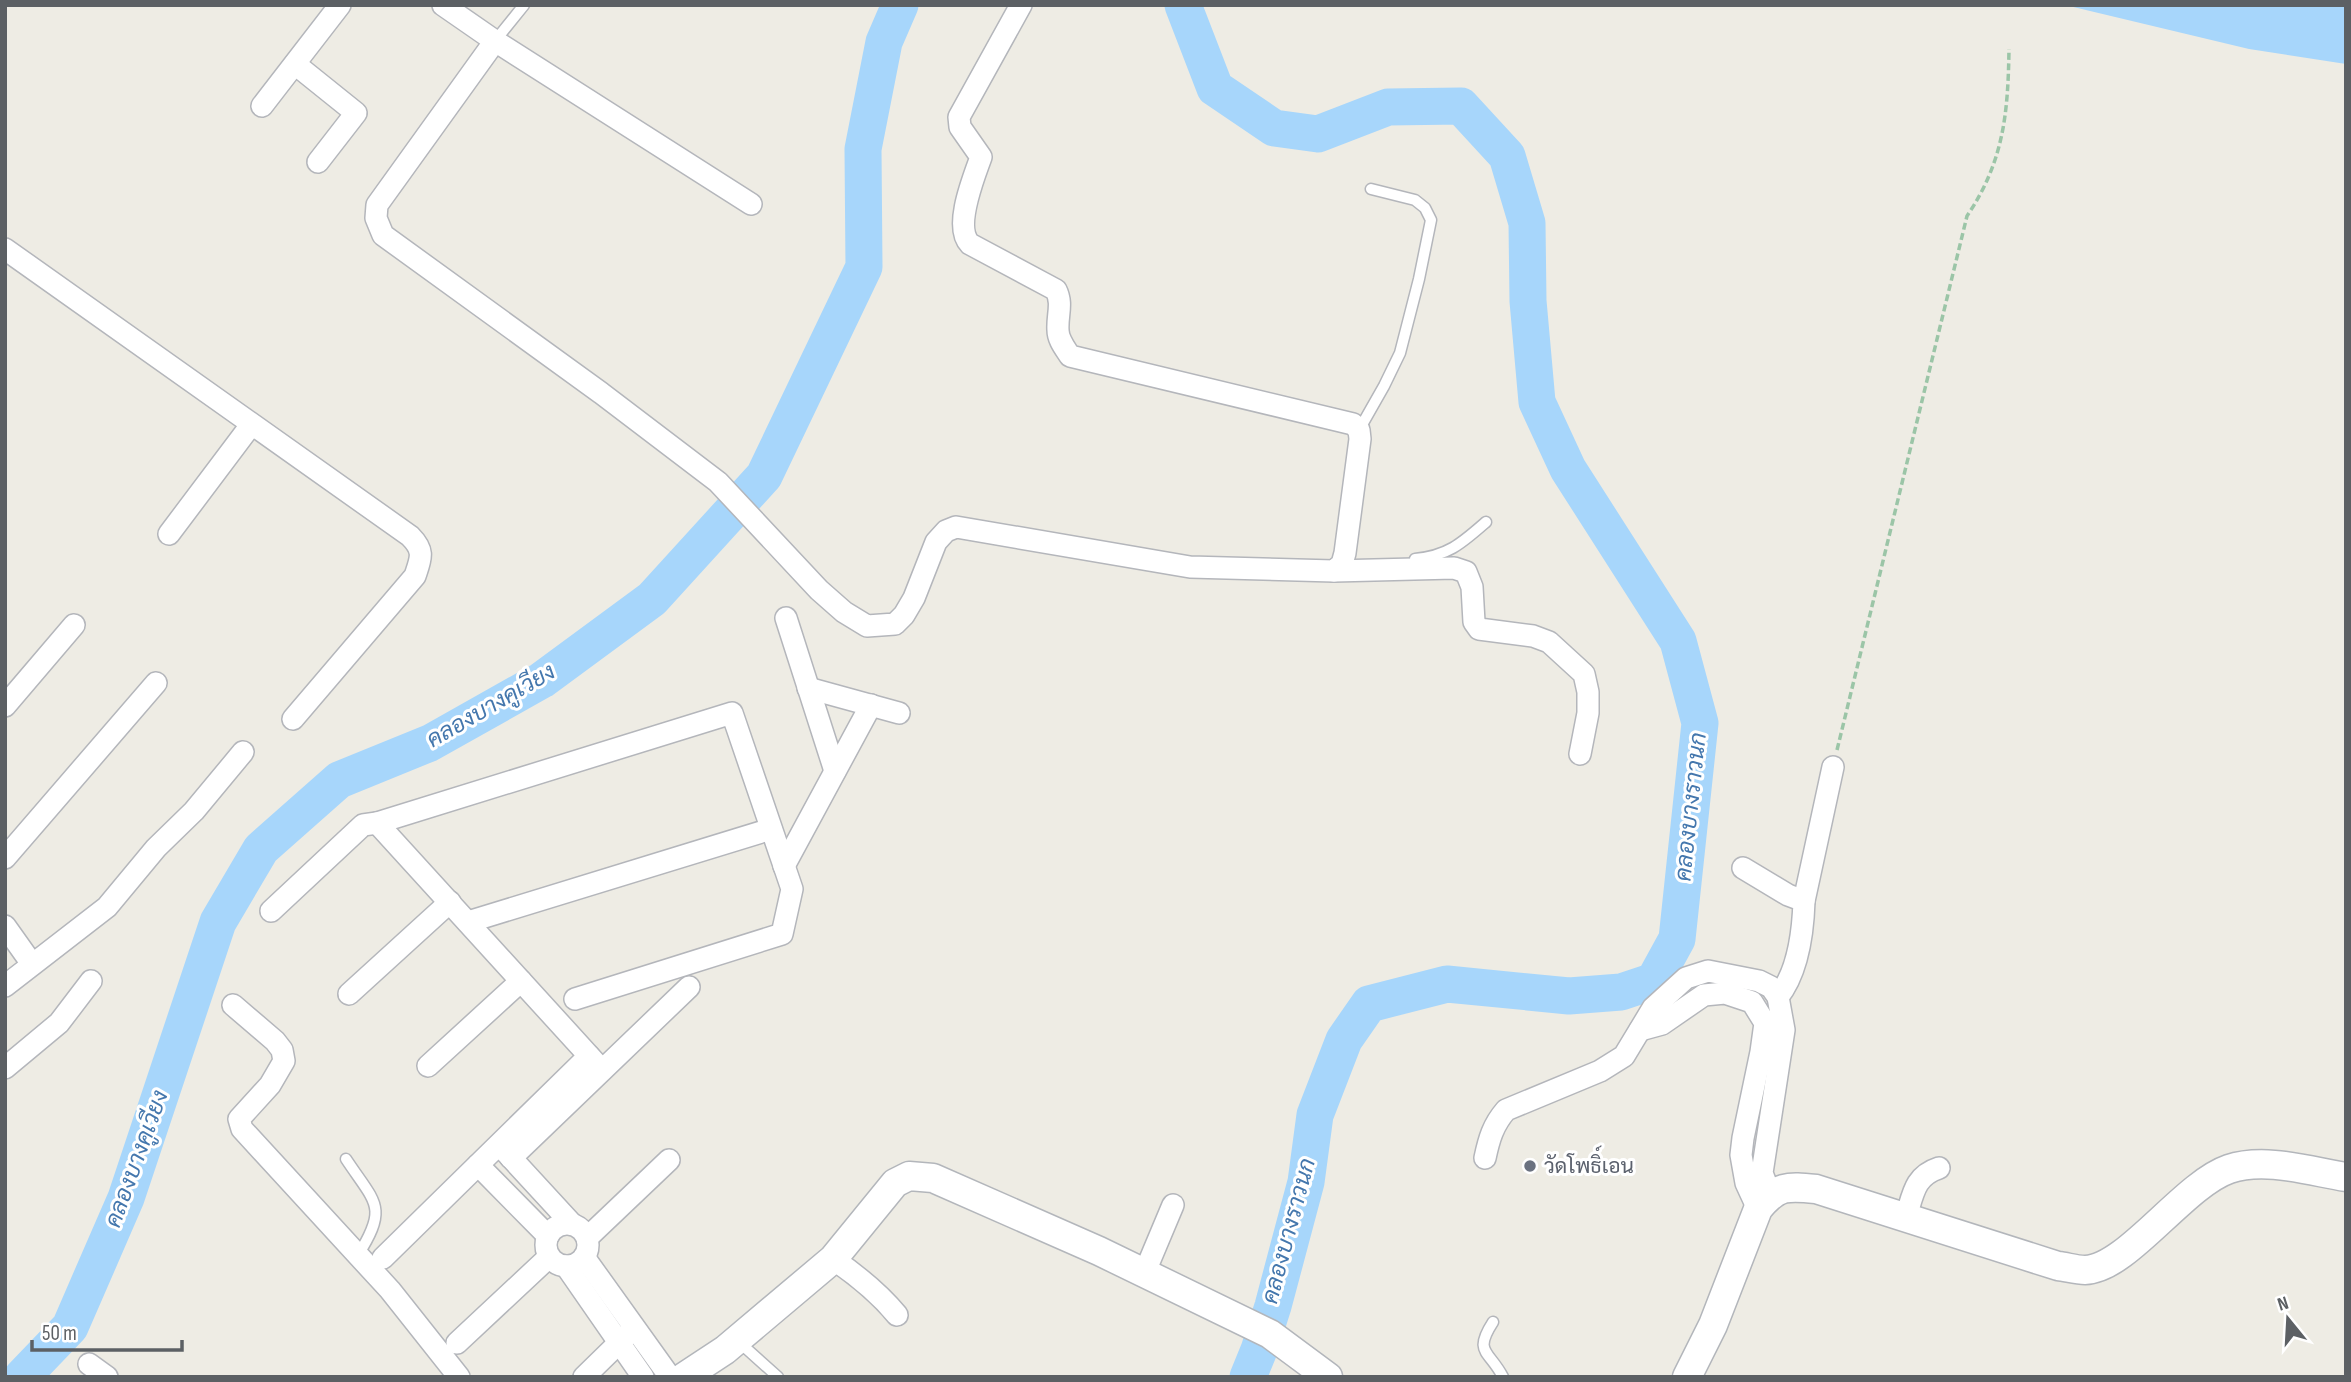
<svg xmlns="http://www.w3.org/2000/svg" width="2351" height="1382" viewBox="0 0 2351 1382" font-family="'Sofia Sans Condensed',Sarabun,sans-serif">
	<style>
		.water { fill: #a7d6fb }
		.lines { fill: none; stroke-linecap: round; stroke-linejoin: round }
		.river { stroke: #a7d6fb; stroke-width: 37 }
		.lane-casing { stroke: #b4b6bb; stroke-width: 13 }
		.street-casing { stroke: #b4b6bb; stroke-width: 24 }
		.secondary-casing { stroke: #b3b6bb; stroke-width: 31 }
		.path { stroke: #9bc5a7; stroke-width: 3.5; stroke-dasharray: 7 3.5; stroke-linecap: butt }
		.lane { stroke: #fff; stroke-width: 10 }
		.street { stroke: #fff; stroke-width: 21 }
		.secondary { stroke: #fff; stroke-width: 28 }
		.worship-dot { fill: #6b7280; stroke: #fff; stroke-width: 2.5 }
		.labels { text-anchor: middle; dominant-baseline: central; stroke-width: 6; stroke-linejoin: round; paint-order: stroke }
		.worship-label { font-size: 21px; fill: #5b616d; stroke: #fff; text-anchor: start }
		.water-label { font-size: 23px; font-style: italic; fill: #4477ad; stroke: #fff }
	</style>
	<rect width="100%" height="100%" fill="#eeece4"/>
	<path class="water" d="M 2065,5 L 2346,5 L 2346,64 L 2249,49 Z"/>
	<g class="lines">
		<g class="river">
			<path d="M 1183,5 L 1215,88 L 1274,128 L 1318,134 L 1388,107 L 1461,106 L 1507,156 L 1527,223 L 1528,301 L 1537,402 L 1568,469 L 1678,641 L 1700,723 L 1677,939 L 1654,981 L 1621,992 L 1569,996 L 1447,984 L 1369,1004 L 1344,1040 L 1315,1115 L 1306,1182 L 1273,1306 L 1259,1350 L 1248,1377"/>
			<path d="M 22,1377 L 70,1327 L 126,1198 L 218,922 L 261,849 L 339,780 L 430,743 L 542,680 L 652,599 L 764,476 L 864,267 L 863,149 L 884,42 L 900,5"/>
		</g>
		<g class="lane-casing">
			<g id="lane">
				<path d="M 495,41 L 524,5"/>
				<path d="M 1359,430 L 1384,386 L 1400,353 L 1419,279 L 1431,220 L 1425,208 L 1415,200 L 1371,189"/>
				<path d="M 1415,559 C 1448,556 1462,543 1486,522"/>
				<path d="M 346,1159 C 375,1203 389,1206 358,1255"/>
				<path d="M 1493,1322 C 1473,1353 1489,1350 1503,1377"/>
				<path d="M 739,1342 L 778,1377"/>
			</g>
		</g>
		<g class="street-casing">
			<g id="street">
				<path d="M 443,5 L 495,41 L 377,205 L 376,218 L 383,235 L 601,393 L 718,482 L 819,590 L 844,612 L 867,626 L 895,624 L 904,615 L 914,598 L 936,542 L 946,531 L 956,527 L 1190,567 L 1334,571 L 1342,564 L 1345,553 L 1360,439 L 1359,430 L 1353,424 L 1070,356 C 1065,348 1058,340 1058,330 C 1057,315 1063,304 1056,290 L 970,244 C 953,227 974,177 981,157 L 960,127 L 959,117 L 1021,5"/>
				<path d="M 495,41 L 751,204"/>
				<path d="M 295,64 L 356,113 L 318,162"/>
				<path d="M 262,106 L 340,5"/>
				<path d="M 5,249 L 410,536 C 425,551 421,558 415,576 L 293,719"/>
				<path d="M 169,534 L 251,425"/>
				<path d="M 1334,571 L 1454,568 L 1466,572 L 1472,587 L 1474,622 L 1479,629 L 1533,636 L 1549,642 L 1584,674 L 1588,692 L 1588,713 L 1580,754"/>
				<path d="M 786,618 L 835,771"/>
				<path d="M 808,688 L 899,713"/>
				<path d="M 5,706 L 74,625"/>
				<path d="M 5,858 L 156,683"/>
				<path d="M 784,866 L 871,705"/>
				<path d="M 1743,868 L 1788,895 L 1804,901 C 1803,933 1798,972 1778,997"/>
				<path d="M 1804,901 L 1833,767"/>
				<path d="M 271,911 L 363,825 L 377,823"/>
				<path d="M 468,922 L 771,829"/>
				<path d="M 5,926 L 32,964"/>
				<path d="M 5,986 L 107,907 L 156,848 L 194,811 L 243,752"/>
				<path d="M 349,994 L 450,902"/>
				<path d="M 575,999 L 782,934 L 792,889 L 732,713 L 377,823 L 602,1070"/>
				<path d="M 233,1005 L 275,1041 L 282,1050 L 284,1061 L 270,1085 L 239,1119 L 242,1129 L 390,1290 L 459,1377"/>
				<path d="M 1640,1030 L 1662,1024 L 1704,995 L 1725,993 L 1752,1002 L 1765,1023 L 1761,1052 L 1743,1138 L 1741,1155 L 1746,1183 L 1758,1209"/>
				<path d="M 428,1066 L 521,981"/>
				<path d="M 5,1068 L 59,1023 L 91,981"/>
				<path d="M 503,1149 L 572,1224"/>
				<path d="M 511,1158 L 689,987"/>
				<path d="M 1485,1158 C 1489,1139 1493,1125 1506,1110 L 1600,1071 L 1624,1056 L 1653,1008 L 1686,978 L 1708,971 L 1759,981 L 1771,987 L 1778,997 L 1784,1030 L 1762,1173 L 1770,1194"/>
				<path d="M 478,1165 L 548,1236"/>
				<path d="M 1906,1217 C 1913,1195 1914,1176 1939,1168"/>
				<circle cx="567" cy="1245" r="21"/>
				<path d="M 587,1238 L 669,1160"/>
				<path d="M 584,1257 L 670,1377"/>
				<path d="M 383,1258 L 589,1056"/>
				<path d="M 833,1259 C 858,1276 878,1292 897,1315"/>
				<path d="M 566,1266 L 643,1377"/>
				<path d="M 1144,1274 L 1173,1205"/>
				<path d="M 457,1343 L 549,1257"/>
				<path d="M 89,1364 L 107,1377"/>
				<path d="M 584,1377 L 628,1334"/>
			</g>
		</g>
		<g class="secondary-casing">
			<g id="secondary">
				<path d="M 684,1377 L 725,1350 L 833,1259 L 895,1183 L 909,1176 L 933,1178 L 1099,1251 L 1270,1334 L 1328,1377"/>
				<path d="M 1687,1377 L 1713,1325 L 1758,1209 C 1777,1185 1788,1186 1816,1189 L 2058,1266 C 2067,1267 2076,1270 2085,1270 C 2127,1269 2183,1185 2229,1169 C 2265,1157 2309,1171 2346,1177"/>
			</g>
		</g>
		<path class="path" d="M 1837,750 L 1967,216 C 2004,161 2008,113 2009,49"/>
		<use href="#lane" class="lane"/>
		<use href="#street" class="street"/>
		<use href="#secondary" class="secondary"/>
	</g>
	<circle class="worship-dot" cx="1530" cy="1166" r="7"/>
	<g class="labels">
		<g class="worship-label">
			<text x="1544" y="1166">วัดโพธิ์เอน</text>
		</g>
		<g class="water-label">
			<text transform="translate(491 706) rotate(-30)">คลองบางคูเวียง</text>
			<text transform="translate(1691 807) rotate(-84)">คลองบางราวนก</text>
			<text transform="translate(137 1159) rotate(-70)">คลองบางคูเวียง</text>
			<text transform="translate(1289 1231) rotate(-75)">คลองบางราวนก</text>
		</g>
	</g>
	<rect width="2351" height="1382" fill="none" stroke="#5c6064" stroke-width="14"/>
	<g transform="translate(2288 1319) rotate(342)" stroke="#ffffff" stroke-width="5" paint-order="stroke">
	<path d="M0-5L12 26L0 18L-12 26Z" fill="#5c6064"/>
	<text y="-10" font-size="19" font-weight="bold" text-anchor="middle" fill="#5c6064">N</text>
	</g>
	<path d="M32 1340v10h150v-10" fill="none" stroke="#5c6064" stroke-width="3.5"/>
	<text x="42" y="1340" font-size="21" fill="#5c6064" stroke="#ffffff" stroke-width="5" paint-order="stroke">50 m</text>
</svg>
